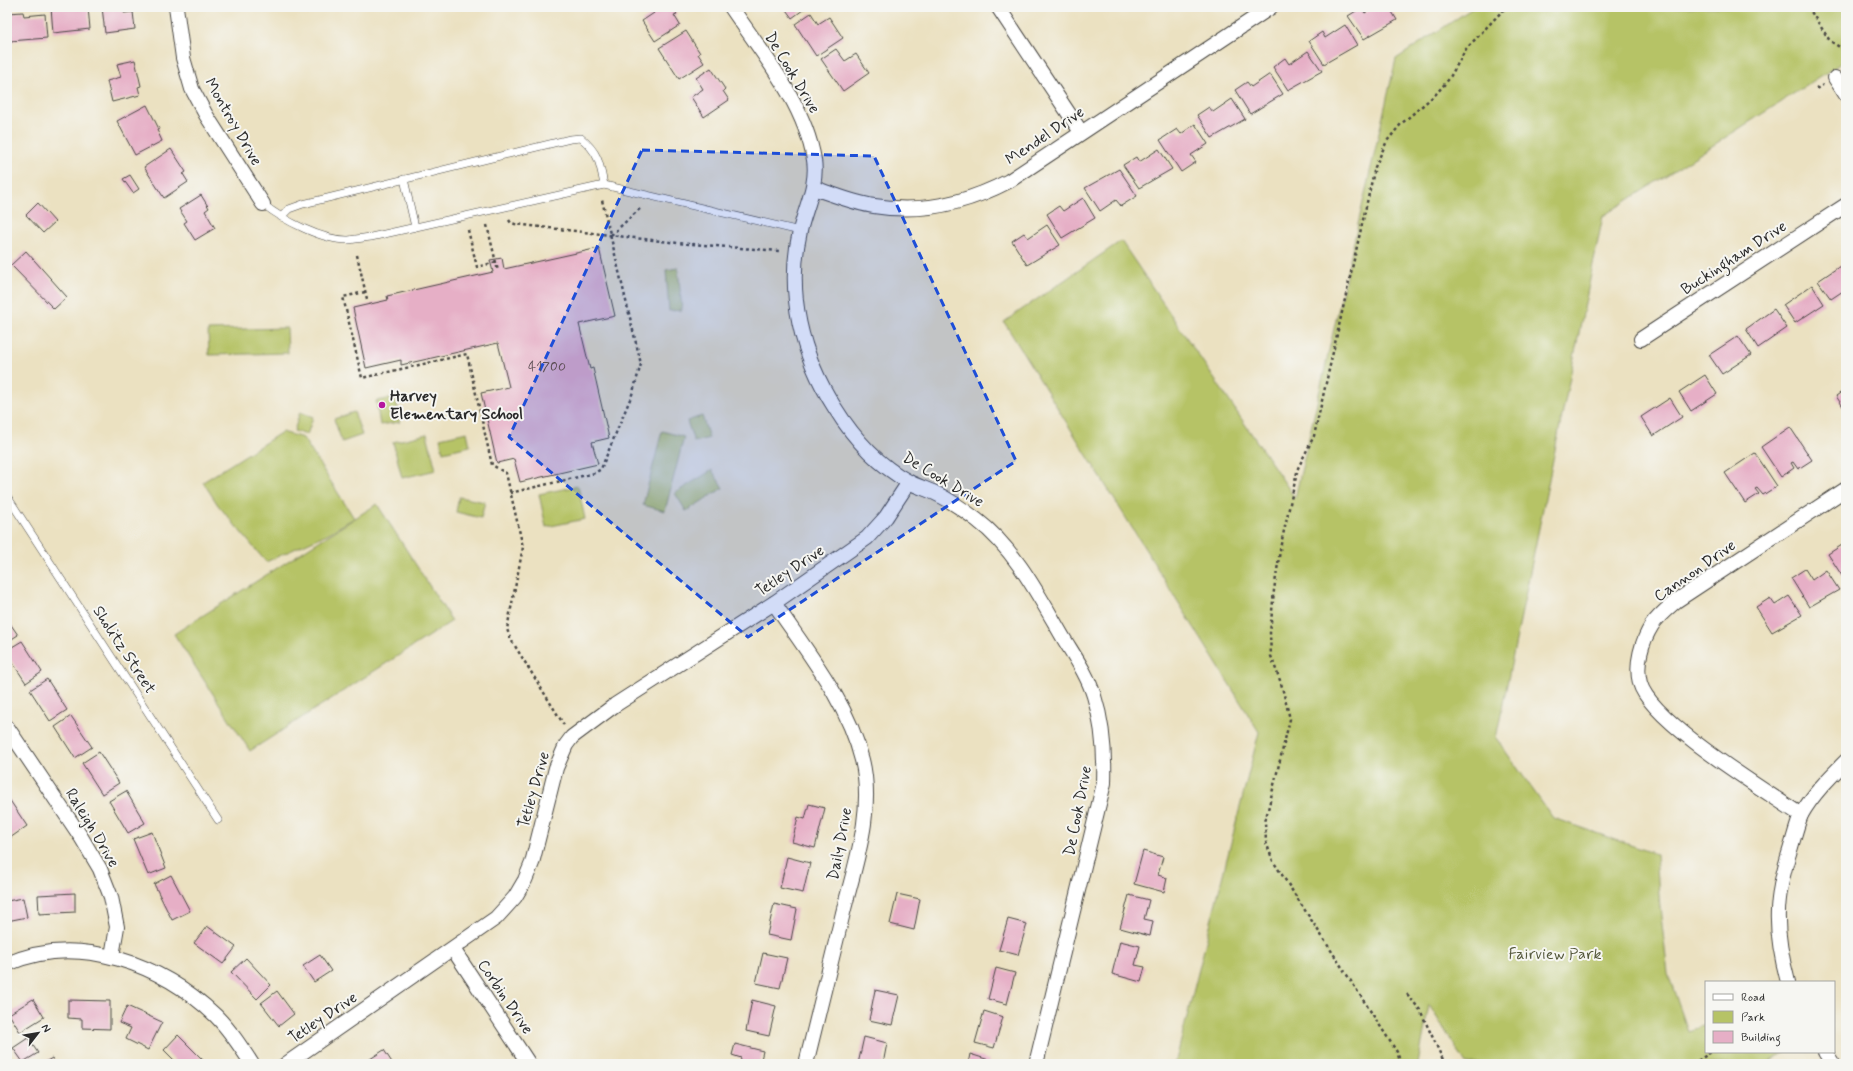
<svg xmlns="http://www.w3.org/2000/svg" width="1853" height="1071" viewBox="0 0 1853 1071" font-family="Mynerve,sans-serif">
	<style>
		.green { fill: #b6c366; stroke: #707748 }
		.building { fill: #e6afc6 }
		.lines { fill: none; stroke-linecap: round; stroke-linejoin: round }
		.service-casing { stroke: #484642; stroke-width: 8 }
		.minor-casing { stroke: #484642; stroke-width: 16 }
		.path { stroke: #484642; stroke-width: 2.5; stroke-dasharray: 3 3; stroke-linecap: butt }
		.service { stroke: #fff; stroke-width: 7 }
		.minor { stroke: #fff; stroke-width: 14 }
		.marked { fill: #1d4ed8; fill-opacity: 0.2; stroke: #1d4ed8; stroke-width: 3; stroke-dasharray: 8 5; stroke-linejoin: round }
		.poi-dot { fill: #b5179e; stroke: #f6f6f2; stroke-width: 1.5 }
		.labels { text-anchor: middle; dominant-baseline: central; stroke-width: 4; stroke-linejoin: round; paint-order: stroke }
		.number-label { font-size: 14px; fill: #5a4c52 }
		.street-label { font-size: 16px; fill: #2b2b2b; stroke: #f6f6f2 }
		.poi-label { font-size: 16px; font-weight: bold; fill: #2b2b2b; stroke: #f6f6f2; text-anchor: start }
		.park-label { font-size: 16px; fill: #55593d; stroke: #f6f6f2 }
	</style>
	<rect width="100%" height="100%" fill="#f6f6f2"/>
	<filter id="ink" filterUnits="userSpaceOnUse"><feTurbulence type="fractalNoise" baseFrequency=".025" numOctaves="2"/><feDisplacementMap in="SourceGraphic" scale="8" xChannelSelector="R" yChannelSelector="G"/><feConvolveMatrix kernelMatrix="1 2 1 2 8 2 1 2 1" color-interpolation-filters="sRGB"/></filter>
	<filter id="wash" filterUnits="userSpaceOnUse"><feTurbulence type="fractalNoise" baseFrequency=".012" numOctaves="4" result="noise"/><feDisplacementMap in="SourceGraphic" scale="16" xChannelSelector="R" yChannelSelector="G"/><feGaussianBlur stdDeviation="0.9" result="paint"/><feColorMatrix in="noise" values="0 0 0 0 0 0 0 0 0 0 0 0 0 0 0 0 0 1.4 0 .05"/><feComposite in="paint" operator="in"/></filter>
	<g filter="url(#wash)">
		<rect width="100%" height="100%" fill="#ebe1c1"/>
		<g class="green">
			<path d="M 1474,7 L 1846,7 L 1846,60 L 1603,216 L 1496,738 L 1553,818 L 1656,854 L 1660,908 L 1668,974 L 1688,1031 L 1706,1025 L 1706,1052 L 1785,1052 L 1766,1064 L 1466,1064 L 1429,1005 L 1418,1064 L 1175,1064 L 1259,732 L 1004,322 L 1121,241 L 1295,498 L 1396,59 Z"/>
			<path d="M 678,268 L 682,310 L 669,311 L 666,270 Z"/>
			<path d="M 287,328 L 288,353 L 209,355 L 208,330 Z"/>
			<path d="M 396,398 L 400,422 L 380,425 L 376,401 Z"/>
			<path d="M 300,412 L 313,417 L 307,435 L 294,431 Z"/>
			<path d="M 354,412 L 362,435 L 342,442 L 334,419 Z"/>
			<path d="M 702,416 L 709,438 L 694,442 L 687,421 Z"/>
			<path d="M 662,431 L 684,437 L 665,511 L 643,505 Z"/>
			<path d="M 282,432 L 303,438 L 354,518 L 329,533 L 266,562 L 218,505 L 203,482 Z"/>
			<path d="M 467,432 L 470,446 L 443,452 L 440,438 Z"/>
			<path d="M 427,434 L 436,470 L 402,478 L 393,442 Z"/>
			<path d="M 712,470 L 723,488 L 686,511 L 675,493 Z"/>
			<path d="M 578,486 L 585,519 L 546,527 L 539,494 Z"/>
			<path d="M 459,497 L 485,502 L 481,518 L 456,512 Z"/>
			<path d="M 377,504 L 452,621 L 250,751 L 174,634 Z"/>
		</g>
		<g id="blocks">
			<g class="building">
				<path d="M 51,7 L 69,7 L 69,9 L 88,7 L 90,29 L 53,33 Z"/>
				<path d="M 102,7 L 123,7 L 124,13 L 133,12 L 135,29 L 105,33 Z"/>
				<path d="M 651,7 L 672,7 L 677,14 L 674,15 L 680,25 L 655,41 L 642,21 L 654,13 Z"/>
				<path d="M 784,7 L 807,7 L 792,18 Z"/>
				<path d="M 1374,7 L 1389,7 L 1397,20 L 1364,39 L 1348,16 L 1361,8 L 1365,13 Z"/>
				<path d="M 23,12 L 24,16 L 45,14 L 47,38 L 10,41 L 8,13 Z"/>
				<path d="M 811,13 L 818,24 L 829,17 L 843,38 L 816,56 L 795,24 Z"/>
				<path d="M 1345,25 L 1357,45 L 1324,64 L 1309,41 L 1322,32 L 1325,38 Z"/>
				<path d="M 686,31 L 700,53 L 698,54 L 704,63 L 679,79 L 659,48 Z"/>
				<path d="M 836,49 L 845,61 L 856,54 L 869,73 L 843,91 L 821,59 Z"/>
				<path d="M 1308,51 L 1322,71 L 1288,90 L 1273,67 L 1285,58 L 1289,64 Z"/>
				<path d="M 135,60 L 141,86 L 138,87 L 140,95 L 112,102 L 107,81 L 121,77 L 117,64 Z"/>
				<path d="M 711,68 L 725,89 L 723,91 L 729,100 L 704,117 L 691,97 L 703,89 L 696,78 Z"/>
				<path d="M 1270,74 L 1283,94 L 1250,114 L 1235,90 L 1247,82 L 1251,87 Z"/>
				<path d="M 1232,99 L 1245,119 L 1212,138 L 1197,115 L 1209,107 L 1213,112 Z"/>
				<path d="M 147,105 L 159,129 L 157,130 L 162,141 L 135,155 L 117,121 Z"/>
				<path d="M 1195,124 L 1208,144 L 1191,155 L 1196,162 L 1181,172 L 1160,140 L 1177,129 L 1181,134 Z"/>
				<path d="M 171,149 L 186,172 L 183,174 L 188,182 L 164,198 L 144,167 Z"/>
				<path d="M 1159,149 L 1172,169 L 1139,188 L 1123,165 L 1136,157 L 1139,162 Z"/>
				<path d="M 1119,169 L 1137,196 L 1121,206 L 1116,200 L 1100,211 L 1085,188 Z"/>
				<path d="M 130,175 L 139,189 L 133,193 L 123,179 Z"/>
				<path d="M 201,195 L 209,208 L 205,211 L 215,228 L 195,240 L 184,223 L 187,221 L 179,209 Z"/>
				<path d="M 1083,198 L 1095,218 L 1062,238 L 1047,214 L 1059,206 L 1063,211 Z"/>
				<path d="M 38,203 L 55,222 L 43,233 L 26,215 Z"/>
				<path d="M 1047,225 L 1060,245 L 1027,265 L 1012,241 L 1024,233 L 1028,238 Z"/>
				<path d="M 599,248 L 615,316 L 579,324 L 590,369 L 593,368 L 609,438 L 592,442 L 598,464 L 520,482 L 514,459 L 497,463 L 481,393 L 509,387 L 498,343 L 401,365 L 401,360 L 366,368 L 353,308 L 388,300 L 387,296 L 493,272 L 490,260 L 502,258 L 504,269 Z"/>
				<path d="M 26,251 L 67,297 L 54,309 L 11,265 Z"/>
				<path d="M 1846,262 L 1846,289 L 1831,299 L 1818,281 Z"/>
				<path d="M 1812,285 L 1824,304 L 1795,323 L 1783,305 Z"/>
				<path d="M 1774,309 L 1787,328 L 1758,348 L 1746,329 Z"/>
				<path d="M 1738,336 L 1751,355 L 1722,374 L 1709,355 Z"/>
				<path d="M 1705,375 L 1717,394 L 1691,411 L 1679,392 Z"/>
				<path d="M 1846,389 L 1846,411 L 1836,396 Z"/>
				<path d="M 1670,398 L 1682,417 L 1653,436 L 1641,417 Z"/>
				<path d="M 1790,427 L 1812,460 L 1798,469 L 1793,462 L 1791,463 L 1794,468 L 1781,477 L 1761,447 Z"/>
				<path d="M 1755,453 L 1777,486 L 1763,495 L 1757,488 L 1755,489 L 1759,494 L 1745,503 L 1725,473 Z"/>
				<path d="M 1842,545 L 1846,551 L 1846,582 L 1828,554 Z"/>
				<path d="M 1805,569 L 1812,580 L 1826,570 L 1839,590 L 1809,607 L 1791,578 Z"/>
				<path d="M 1789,596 L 1802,615 L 1772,632 L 1756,607 L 1770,598 L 1775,605 Z"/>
				<path d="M 7,619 L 18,635 L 7,642 Z"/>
				<path d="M 22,641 L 42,672 L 26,683 L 7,654 L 7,650 Z"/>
				<path d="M 47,679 L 67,710 L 50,721 L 30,690 Z"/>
				<path d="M 71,716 L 92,747 L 75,758 L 55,727 Z"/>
				<path d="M 99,752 L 119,783 L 102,794 L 82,763 Z"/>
				<path d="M 126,791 L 145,823 L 128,833 L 109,801 Z"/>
				<path d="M 7,796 L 27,826 L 10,838 L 7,834 Z"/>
				<path d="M 809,804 L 825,808 L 815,848 L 792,842 L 798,817 L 805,819 Z"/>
				<path d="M 152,832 L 166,868 L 148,875 L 133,839 Z"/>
				<path d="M 1143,851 L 1163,857 L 1158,875 L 1167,878 L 1164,892 L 1134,884 Z"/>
				<path d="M 787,857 L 810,863 L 803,893 L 780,888 Z"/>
				<path d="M 171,875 L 190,911 L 172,920 L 154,884 Z"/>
				<path d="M 75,893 L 75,912 L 39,914 L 38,895 Z"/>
				<path d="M 897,894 L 920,899 L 914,930 L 890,924 Z"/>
				<path d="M 1129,895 L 1149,900 L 1144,919 L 1153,921 L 1150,936 L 1120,928 Z"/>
				<path d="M 23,898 L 27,917 L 7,921 L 7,901 Z"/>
				<path d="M 774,904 L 797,909 L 791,940 L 767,935 Z"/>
				<path d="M 1008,919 L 1027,924 L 1018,955 L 999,950 Z"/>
				<path d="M 207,926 L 236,947 L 223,964 L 194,943 Z"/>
				<path d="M 1120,941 L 1140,946 L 1135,965 L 1145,967 L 1141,982 L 1112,974 Z"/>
				<path d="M 763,953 L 787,958 L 780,988 L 756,983 Z"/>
				<path d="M 320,955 L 331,971 L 314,982 L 303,966 Z"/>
				<path d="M 246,958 L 271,985 L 257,999 L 231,972 Z"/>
				<path d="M 996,968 L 1015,973 L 1007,1004 L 988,999 Z"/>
				<path d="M 875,990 L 899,995 L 892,1025 L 869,1020 Z"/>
				<path d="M 277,991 L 294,1014 L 279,1026 L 261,1003 Z"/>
				<path d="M 33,999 L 44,1017 L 20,1032 L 9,1014 Z"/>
				<path d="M 68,1000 L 110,1001 L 110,1029 L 82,1028 L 82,1019 L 68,1018 Z"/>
				<path d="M 752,1000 L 776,1006 L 769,1036 L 746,1031 Z"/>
				<path d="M 127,1006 L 162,1022 L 148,1050 L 126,1039 L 131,1028 L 119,1023 Z"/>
				<path d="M 984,1011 L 1003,1017 L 994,1048 L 975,1043 Z"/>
				<path d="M 178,1035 L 205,1062 L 203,1064 L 178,1064 L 164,1050 Z"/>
				<path d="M 864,1037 L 887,1043 L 883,1064 L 858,1064 Z"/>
				<path d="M 28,1038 L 38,1053 L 23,1062 L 13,1048 Z"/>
				<path d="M 735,1044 L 763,1051 L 760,1064 L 740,1064 L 741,1058 L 732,1055 Z"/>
				<path d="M 384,1050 L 393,1064 L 369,1064 L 367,1061 Z"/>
				<path d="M 970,1054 L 989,1060 L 988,1064 L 968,1064 Z"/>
				<path d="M 52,1058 L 56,1064 L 42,1064 Z"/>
			</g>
		</g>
	</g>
	<g filter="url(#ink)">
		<use href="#blocks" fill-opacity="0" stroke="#484642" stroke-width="1"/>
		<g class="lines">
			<g class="service-casing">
				<g id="service">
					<path d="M 404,179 L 415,227"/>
					<path d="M 263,204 C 283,220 323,241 349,240 C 356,239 363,238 371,237 L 604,185 L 800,231"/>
					<path d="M 281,217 L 289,209 L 303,204 L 570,139 L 581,138 C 599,153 600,164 604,185"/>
					<path d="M 7,496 L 218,820"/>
				</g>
			</g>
			<g class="minor-casing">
				<g id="minor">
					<path d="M 176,7 L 183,58 L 192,89 L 206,115 L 263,204"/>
					<path d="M 731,7 C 762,53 805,104 814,160 C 818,185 805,208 800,231 C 786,293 801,355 835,408 C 853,437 878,465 909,482 C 917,486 926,489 935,493 C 950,500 964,510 977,520 C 1016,550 1040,598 1064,639 C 1075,657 1088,676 1094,696 C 1103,724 1105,754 1104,783 L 1036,1064"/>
					<path d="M 998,7 L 1081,132"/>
					<path d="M 1835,78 L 1846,95"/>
					<path d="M 813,188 C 833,194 853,203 874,206 C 922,214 967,203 1009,181 L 1271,7"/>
					<path d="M 1641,339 L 1846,205"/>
					<path d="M 774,603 C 807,652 848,702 862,760 C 875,812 854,867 842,917 C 830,966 818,1015 806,1064"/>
					<path d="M 7,727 L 81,837 L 100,869 L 111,897 L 117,927 L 112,956"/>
					<path d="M 1801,815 C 1766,791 1650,721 1640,683 C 1635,664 1642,641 1652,625 C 1658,616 1668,608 1676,601 L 1846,489"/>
					<path d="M 453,949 L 529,1064"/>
					<path d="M 7,964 C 79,932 163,965 216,1016 C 230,1030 241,1047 252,1064"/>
					<path d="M 1788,982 C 1774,930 1774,899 1791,847 C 1794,837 1797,825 1801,815 C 1812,795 1830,777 1846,761"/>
					<path d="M 1825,1052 L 1833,1064"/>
					<path d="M 286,1064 L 496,918 L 515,897 L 525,880 L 532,863 L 556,768 L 566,745 L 572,737 L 615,705 L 774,603 L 867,538 L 886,517 L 909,482"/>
				</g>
			</g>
			<g class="path">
				<path d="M 1808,7 L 1830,41 L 1846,51"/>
				<path d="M 1816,89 L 1823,85"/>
				<path d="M 509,220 L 511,223 L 515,224 L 678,243 L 779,251"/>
				<path d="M 487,225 L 498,271"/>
				<path d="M 468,230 L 477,267 L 496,262"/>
				<path d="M 611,235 L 642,207"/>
				<path d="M 357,255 L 367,299"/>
				<path d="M 365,292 L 343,297 L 362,378 L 467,354 L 492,465 L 506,473 L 523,547 L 507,629 L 510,638 L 564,725"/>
				<path d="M 510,493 L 595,473 L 601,469 L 633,392 L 641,364 L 602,200"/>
				<path d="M 1407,994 L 1420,1010 L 1445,1064"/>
				<path d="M 1401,1064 L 1397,1052 L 1273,861 L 1266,842 L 1265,822 L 1290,719 L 1281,683 L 1271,656 L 1270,633 L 1274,590 L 1281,544 L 1298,468 L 1314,436 L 1375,167 L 1387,141 L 1401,124 L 1436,94 L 1449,79 L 1466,49 L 1506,7"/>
				<path d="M 1693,1064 L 1711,1052"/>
			</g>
			<use href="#service" class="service"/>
			<use href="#minor" class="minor"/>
		</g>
	</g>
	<path class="marked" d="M 642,150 L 874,156 L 1016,461 L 748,637 L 509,437 Z"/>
	<circle class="poi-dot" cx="382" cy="405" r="4"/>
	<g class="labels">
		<g class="number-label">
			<text x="547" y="367">41700</text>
		</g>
		<g class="street-label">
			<text transform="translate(792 73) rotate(59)">De Cook Drive</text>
			<text transform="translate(233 122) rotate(60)">Montroy Drive</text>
			<text transform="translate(1045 136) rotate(-34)">Mendel Drive</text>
			<text transform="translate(1734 258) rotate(-33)">Buckingham Drive</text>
			<text transform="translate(943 480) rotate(31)">De Cook Drive</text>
			<text transform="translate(790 571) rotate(-34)">Tetley Drive</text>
			<text transform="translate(1695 571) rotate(-35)">Cannon Drive</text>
			<text transform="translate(124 650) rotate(57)">Sholitz Street</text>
			<text transform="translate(534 790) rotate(-74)">Tetley Drive</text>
			<text transform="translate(1078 811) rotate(-79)">De Cook Drive</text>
			<text transform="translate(92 828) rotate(59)">Raleigh Drive</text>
			<text transform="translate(840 844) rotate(-79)">Daily Drive</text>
			<text transform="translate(505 997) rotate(56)">Corbin Drive</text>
			<text transform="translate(323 1018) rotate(-34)">Tetley Drive</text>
		</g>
		<g class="poi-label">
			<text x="390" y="396">Harvey<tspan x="390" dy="18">Elementary School</tspan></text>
		</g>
		<g class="park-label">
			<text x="1555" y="954">Fairview Park</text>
		</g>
	</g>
	<rect width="1853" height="1071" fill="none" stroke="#f6f6f2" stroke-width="24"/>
	<rect x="1705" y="981" width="130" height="72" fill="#f6f6f2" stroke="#a5a5a2"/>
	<rect x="1713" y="994" width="20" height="6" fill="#ffffff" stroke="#a5a5a2"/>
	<text x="1741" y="1001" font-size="12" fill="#2b2b2b">Road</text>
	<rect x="1713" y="1011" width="20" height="12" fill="#b6c366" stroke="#a5a5a2"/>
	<text x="1741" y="1021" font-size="12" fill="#2b2b2b">Park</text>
	<rect x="1713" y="1031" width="20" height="12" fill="#e6afc6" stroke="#a5a5a2"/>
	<text x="1741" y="1041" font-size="12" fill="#2b2b2b">Building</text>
	<g transform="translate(38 1033) rotate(59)" stroke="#f6f6f2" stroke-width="3" paint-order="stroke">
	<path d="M0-3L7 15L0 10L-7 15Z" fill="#2b2b2b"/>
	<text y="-6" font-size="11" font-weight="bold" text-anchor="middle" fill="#2b2b2b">N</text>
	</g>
</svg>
